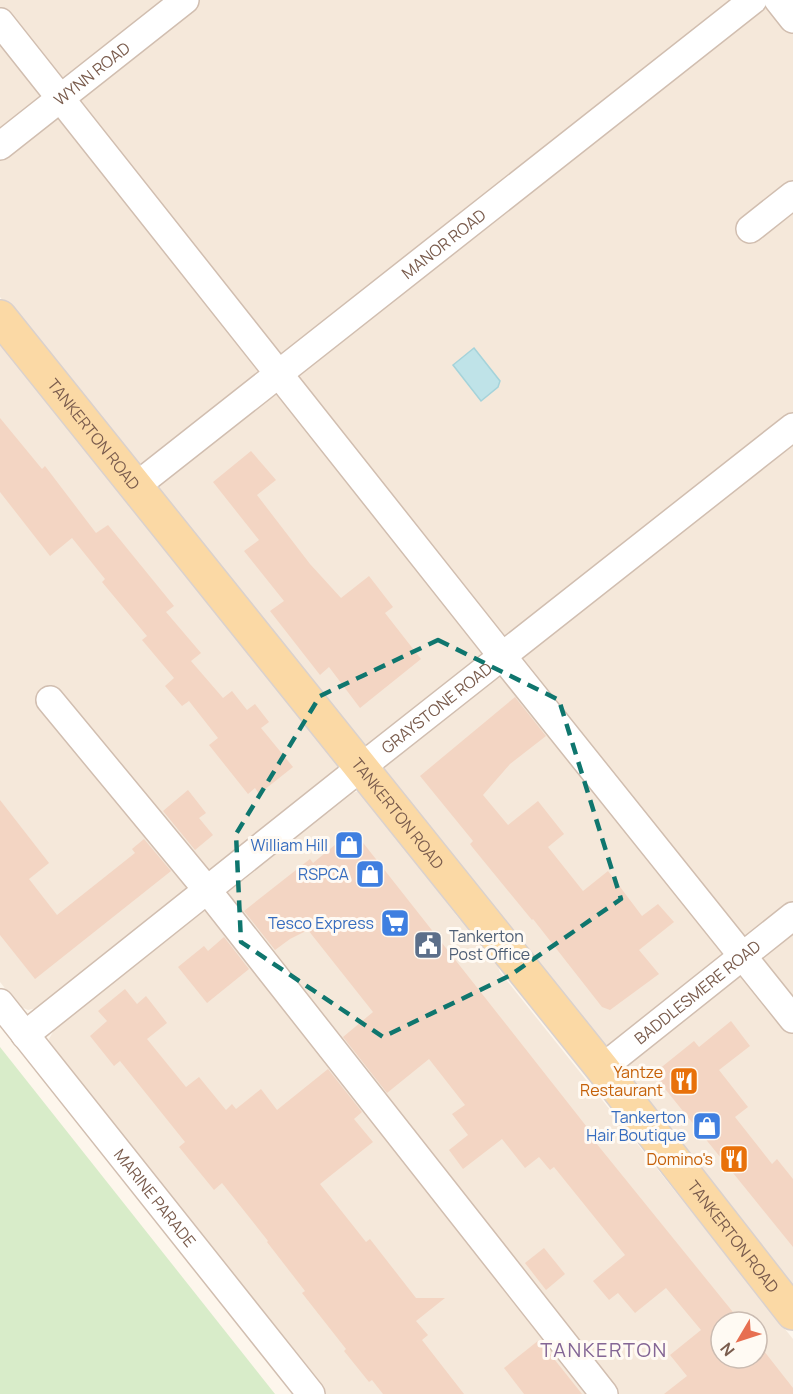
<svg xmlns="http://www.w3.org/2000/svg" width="793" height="1394" viewBox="0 0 793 1394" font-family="Manrope,sans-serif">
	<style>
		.residential { fill: #f5e8da; fill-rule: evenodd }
		.green { fill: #d8ecc9 }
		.water { fill: #bfe3e8; stroke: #a5d3da; stroke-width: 1.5 }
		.building { fill: #f3d5c3 }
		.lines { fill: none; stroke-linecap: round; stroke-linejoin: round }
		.minor-casing { stroke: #d1beb0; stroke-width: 30 }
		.major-casing { stroke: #dad1cd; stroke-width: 36 }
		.minor { stroke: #fff; stroke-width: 27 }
		.major { stroke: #fbd9a5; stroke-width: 33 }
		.marked { fill: none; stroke: #0f766e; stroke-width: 4.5; stroke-dasharray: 12 8; stroke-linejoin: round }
		.labels { text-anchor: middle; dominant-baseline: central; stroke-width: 6; stroke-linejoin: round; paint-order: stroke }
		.street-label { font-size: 16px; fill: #7a5c4d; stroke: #fffaf3 }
		.shop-label { font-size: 16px; fill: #366cbe; stroke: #fffaf3; text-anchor: end }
		.service-label { font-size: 16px; fill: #4e5e75; stroke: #fffaf3; text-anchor: start }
		.food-label { font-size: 16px; fill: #c56008; stroke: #fffaf3; text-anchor: end }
		.quarter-label { font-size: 20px; letter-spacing: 1.5px; fill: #846695; stroke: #fffaf3 }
	</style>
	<rect width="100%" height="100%" fill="#fdf6ec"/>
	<g class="residential">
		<path d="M 0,0 L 793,0 L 793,1289 L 381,771 L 0,297 Z"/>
		<path d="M 0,338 L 341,764 L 337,770 L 37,1008 L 28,1010 L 19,1006 L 0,982 Z"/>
		<path d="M 361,790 L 413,853 L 412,858 L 460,920 L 465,920 L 491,948 L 500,972 L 793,1339 L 793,1394 L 326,1394 L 51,1047 L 49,1039 L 54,1030 L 353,793 ZM 721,1322 L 757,1322 L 757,1358 L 721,1358 Z"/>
	</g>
	<path class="green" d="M 0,1047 L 275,1394 L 0,1394 Z"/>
	<path class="water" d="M 474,348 L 500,381 L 498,387 L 481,401 L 453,365 Z"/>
	<g class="building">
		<path d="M 0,418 L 42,469 L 45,466 L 96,533 L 108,525 L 174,606 L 166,612 L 201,653 L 191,661 L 223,698 L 232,691 L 247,710 L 255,704 L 269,722 L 261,728 L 293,767 L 259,794 L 255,788 L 248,794 L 209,745 L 218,738 L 189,701 L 182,706 L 165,686 L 174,678 L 142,640 L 147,636 L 102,582 L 105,579 L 72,538 L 50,556 L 0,492 Z"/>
		<path d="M 251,451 L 276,480 L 257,495 L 310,564 L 341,598 L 369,576 L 393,607 L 385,613 L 421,659 L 360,708 L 329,667 L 320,675 L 270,611 L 284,601 L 244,551 L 259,540 L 213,482 Z"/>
		<path d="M 515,697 L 546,736 L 510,764 L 483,795 L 508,825 L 538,801 L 564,834 L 548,847 L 583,891 L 608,871 L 642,916 L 658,904 L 674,922 L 639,950 L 659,974 L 610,1010 L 602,1007 L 533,919 L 532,920 L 473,848 L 470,844 L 473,841 L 420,776 Z"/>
		<path d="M 188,790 L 206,813 L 199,818 L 213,835 L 195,850 L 163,811 Z"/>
		<path d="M 0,800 L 49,863 L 29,879 L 57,915 L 135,853 L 132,849 L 144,839 L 171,871 L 35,979 L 0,935 Z"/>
		<path d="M 353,830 L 594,1136 L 592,1138 L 741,1322 L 721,1322 L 721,1358 L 757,1358 L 757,1342 L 793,1388 L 793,1394 L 664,1394 L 687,1376 L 670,1355 L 701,1330 L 666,1288 L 635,1313 L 618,1293 L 609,1300 L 593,1281 L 625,1255 L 554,1167 L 550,1170 L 539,1157 L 525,1168 L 502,1139 L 463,1169 L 449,1150 L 468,1135 L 452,1114 L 465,1105 L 429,1059 L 387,1093 L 343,1037 L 373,1012 L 308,930 L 290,939 L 275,950 L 244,911 L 310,859 L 313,863 Z"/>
		<path d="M 224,937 L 249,969 L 207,1003 L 178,967 L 204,946 L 208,951 Z"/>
		<path d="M 125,989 L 137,1004 L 146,996 L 167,1023 L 147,1039 L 186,1087 L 199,1077 L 226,1110 L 232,1104 L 236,1109 L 261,1089 L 277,1110 L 328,1069 L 362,1112 L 354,1119 L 373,1142 L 320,1184 L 366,1242 L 370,1239 L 416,1298 L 445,1298 L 416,1321 L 428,1335 L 422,1340 L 464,1394 L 383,1394 L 372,1380 L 369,1382 L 344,1351 L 346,1349 L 302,1293 L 305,1291 L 267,1242 L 268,1241 L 222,1183 L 214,1190 L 179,1147 L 185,1142 L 120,1061 L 114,1066 L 90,1036 L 107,1021 L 98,1011 Z"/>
		<path d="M 731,1021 L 750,1046 L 719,1070 L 748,1107 L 735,1117 L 772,1164 L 777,1159 L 793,1179 L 793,1247 L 653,1074 L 694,1041 L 699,1047 Z"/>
		<path d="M 544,1248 L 565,1274 L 546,1290 L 525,1263 Z"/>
		<path d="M 539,1340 L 582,1394 L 524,1394 L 504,1368 Z"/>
	</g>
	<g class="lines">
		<g class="minor-casing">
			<g id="minor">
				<path d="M 778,0 L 793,19"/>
				<path d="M 0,22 L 503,657 L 793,1019"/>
				<path id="s1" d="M 0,146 L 185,0"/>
				<path d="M 750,229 L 793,195"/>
				<path id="s2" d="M 135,487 L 753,0"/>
				<path d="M 50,700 L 208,891 L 604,1394"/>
				<path id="s3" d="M 0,1003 L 311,1394"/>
				<path id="s4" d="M 25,1035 L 340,784 L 793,427"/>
				<path id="s5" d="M 602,1068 L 793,916"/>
			</g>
		</g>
		<g class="major-casing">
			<g id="major">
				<path id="s6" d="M 0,317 L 602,1068 L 793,1313"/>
			</g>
		</g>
		<use href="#minor" class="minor"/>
		<use href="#major" class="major"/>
	</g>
	<path class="marked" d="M 438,640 L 559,700 L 621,899 L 509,976 L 383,1037 L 241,942 L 236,834 L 320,696 Z"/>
	<defs>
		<g id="shop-square" transform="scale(1.5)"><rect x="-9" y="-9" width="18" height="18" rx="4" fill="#3f7fe0" stroke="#fffaf3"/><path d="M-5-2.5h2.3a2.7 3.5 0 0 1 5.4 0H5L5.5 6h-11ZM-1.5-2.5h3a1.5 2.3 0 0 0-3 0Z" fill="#fff"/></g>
		<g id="supermarket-square" transform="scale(1.5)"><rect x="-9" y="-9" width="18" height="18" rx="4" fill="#3f7fe0" stroke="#fffaf3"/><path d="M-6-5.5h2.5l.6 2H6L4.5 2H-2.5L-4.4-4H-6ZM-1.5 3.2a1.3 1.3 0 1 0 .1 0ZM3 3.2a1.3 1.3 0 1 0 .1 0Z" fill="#fff"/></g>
		<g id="civic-square" transform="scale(1.5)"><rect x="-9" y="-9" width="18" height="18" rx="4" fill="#5c6f8a" stroke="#fffaf3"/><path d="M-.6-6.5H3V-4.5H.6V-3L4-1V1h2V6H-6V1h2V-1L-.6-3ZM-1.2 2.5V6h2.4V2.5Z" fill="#fff"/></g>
		<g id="restaurant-square" transform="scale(1.5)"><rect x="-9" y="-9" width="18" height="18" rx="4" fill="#e8710a" stroke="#fffaf3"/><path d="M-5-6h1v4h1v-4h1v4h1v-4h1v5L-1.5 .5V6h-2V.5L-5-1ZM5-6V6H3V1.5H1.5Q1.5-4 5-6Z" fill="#fff"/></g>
	</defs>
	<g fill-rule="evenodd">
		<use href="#shop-square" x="349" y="845"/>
		<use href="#shop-square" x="370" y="874"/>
		<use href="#supermarket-square" x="395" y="923"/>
		<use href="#civic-square" x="428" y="945"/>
		<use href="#restaurant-square" x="684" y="1081"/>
		<use href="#shop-square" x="707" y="1126"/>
		<use href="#restaurant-square" x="734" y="1159"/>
	</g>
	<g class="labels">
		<g class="street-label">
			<text stroke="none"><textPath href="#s1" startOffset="117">WYNN ROAD</textPath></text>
			<text stroke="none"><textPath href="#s2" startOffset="393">MANOR ROAD</textPath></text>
			<text stroke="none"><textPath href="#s6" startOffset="150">TANKERTON ROAD</textPath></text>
			<text stroke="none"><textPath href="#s4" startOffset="526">GRAYSTONE ROAD</textPath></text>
			<text stroke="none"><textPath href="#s6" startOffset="636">TANKERTON ROAD</textPath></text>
			<text stroke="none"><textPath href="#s5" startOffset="122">BADDLESMERE ROAD</textPath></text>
			<text stroke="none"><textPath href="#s3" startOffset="249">MARINE PARADE</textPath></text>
			<text stroke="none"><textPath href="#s6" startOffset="1176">TANKERTON ROAD</textPath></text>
		</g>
		<g class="shop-label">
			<text x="328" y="845">William Hill</text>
			<text x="349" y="874">RSPCA</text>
			<text x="374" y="923">Tesco Express</text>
			<text x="686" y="1117">Tankerton<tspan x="686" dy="18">Hair Boutique</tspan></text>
		</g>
		<g class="service-label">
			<text x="449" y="936">Tankerton<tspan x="449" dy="18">Post Office</tspan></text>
		</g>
		<g class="food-label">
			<text x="663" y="1072">Yantze<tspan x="663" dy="18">Restaurant</tspan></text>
			<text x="713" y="1159">Domino's</text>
		</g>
		<g class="quarter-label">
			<text x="604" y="1349">TANKERTON</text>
		</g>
	</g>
	<g transform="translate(739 1340) rotate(231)"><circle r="28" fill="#fffaf3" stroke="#cabbb1" stroke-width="1.5"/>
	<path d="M0-4.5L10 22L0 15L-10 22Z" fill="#e76f51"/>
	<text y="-9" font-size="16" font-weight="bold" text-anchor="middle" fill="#7a5c4d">N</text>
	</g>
</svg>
